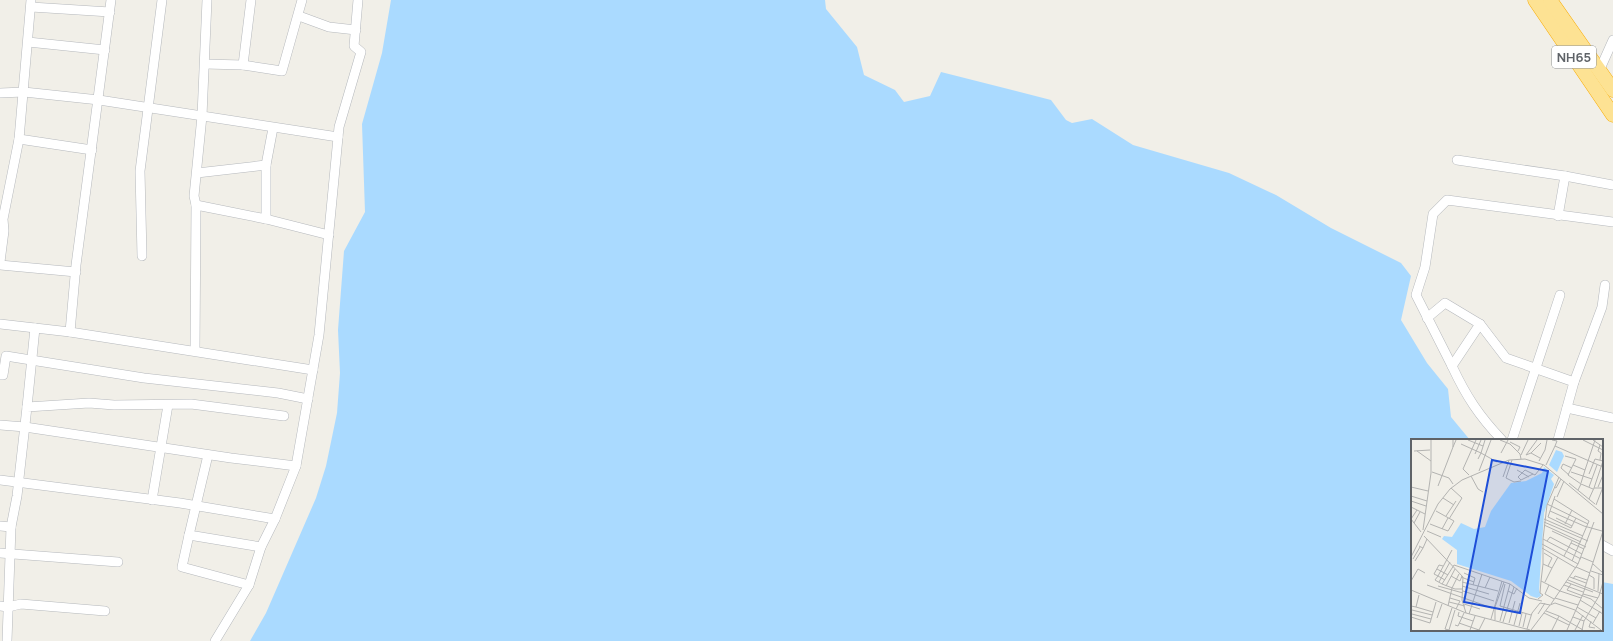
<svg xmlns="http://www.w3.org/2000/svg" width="1613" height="641" viewBox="0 0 1613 641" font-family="Manrope,sans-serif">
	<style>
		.water { fill: #aadaff }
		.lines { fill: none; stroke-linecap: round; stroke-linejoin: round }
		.minor-casing { stroke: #b5b8bc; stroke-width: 10 }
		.highway-casing { stroke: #f9ab00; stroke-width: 15 }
		.minor { stroke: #fff; stroke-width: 9 }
		.highway { stroke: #fde293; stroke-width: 14 }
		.labels { text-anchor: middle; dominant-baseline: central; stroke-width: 3.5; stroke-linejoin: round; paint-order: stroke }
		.shield { fill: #fff; stroke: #8f9295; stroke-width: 1 }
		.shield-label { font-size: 13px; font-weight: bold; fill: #5f6368 }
		.inset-road { fill: none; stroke: #b3b3b1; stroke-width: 1 }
		.view { fill: #1d4ed8; fill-opacity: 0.15; stroke: #1d4ed8; stroke-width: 2 }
		.inset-edge { fill: none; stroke: #5f6368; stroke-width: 2 }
	</style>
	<rect width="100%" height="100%" fill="#f1efe8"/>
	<path class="water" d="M 391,0 L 825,0 L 826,9 L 857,47 L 864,75 L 895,90 L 904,102 L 930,96 L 941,72 L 1051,100 L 1066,120 L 1072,123 L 1092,119 L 1133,145 L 1229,173 L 1276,195 L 1331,228 L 1401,263 L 1411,276 L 1401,320 L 1427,363 L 1448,389 L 1451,417 L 1470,440 L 1412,440 L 1412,630 L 1602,630 L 1602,582 L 1613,584 L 1613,641 L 250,641 L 266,613 L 316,498 L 326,466 L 337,413 L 340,373 L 338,330 L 344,251 L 365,212 L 362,124 L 382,53 Z"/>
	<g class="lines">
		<g class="minor-casing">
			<g id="minor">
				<path d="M 31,7 L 110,12"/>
				<path d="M 299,16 L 329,27 L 356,30"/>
				<path d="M 28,42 L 105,50"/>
				<path d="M 205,64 L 243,65 L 282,71 L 302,0"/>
				<path d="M 243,65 L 251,0"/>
				<path d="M 1600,69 L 1613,40"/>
				<path d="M 0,93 L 24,92 L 99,100 L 338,137"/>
				<path d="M 19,139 L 92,150"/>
				<path d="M 1457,160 L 1565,176 L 1613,185"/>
				<path d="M 266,165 L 266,219"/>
				<path d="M 197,173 L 266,165 L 273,128"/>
				<path d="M 196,205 L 266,219 L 329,235"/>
				<path d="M 1558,216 L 1565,176"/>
				<path d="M 142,256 L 140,171 L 162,0"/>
				<path d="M 0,262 L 4,231 L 3,219 L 19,139 L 31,0"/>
				<path d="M 0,265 L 76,272"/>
				<path d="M 1427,318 L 1445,303 L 1480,324"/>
				<path d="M 0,324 L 70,332 L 313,370"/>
				<path d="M 70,332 L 76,265 L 111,0"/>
				<path d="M 195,351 L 196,205 L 194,196 L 202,116 L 207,0"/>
				<path d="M 1452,366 L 1416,295 L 1425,267 L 1433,214 L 1447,200 L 1613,222"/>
				<path d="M 0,375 L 3,375 L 6,356 L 144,378 L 278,393 L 308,399"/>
				<path d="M 1574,382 L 1602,307 L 1605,285"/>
				<path d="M 27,407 L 35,328"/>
				<path d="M 1567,408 L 1613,418"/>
				<path d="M 0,425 L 25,427 L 231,458 L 296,466"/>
				<path d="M 1502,440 C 1479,416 1466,396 1452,366 L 1480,324 L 1506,358 L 1574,382 L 1558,440"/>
				<path d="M 1512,440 L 1560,295"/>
				<path d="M 208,455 L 189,535 L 261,547"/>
				<path d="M 0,480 L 180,503 L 275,519"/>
				<path d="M 152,500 L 168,405"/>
				<path d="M 0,526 L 11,527"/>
				<path d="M 189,535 L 182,567 L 249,585"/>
				<path d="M 1602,545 L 1613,551"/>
				<path d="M 0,553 L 118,562"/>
				<path d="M 0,606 L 8,607 L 21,604 L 105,611"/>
				<path d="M 7,641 L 11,527 L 17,496 L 27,407 L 89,403 L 114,405 L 191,404 L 284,416"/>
				<path d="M 215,641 L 249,585 L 261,547 L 275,519 L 296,466 L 319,335 L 339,127 L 361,52 L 354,46 L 358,0"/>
			</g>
		</g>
		<g class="highway-casing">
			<g id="highway">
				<path d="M 1535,0 L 1613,115"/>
				<path d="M 1550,0 L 1613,90"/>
			</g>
		</g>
		<use href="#minor" class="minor"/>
		<use href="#highway" class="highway"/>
	</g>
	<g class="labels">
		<rect class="shield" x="1552" y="46" width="44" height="22" rx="3"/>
		<g class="shield-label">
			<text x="1574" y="57">NH65</text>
		</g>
	</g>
	<g transform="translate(1411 439)">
		<rect width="192" height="192" fill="#f1efe8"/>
		<path d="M 145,11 L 151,13 L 153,17 L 146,33 L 138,26 ZM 133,28 L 143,36 L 140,40 L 143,45 L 133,74 L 128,151 L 130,157 L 126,159 L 120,157 L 100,142 L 46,125 L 46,111 L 31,100 L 33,97 L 41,98 L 50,84 L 63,90 L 74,88 L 80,72 L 100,44 L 115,42 L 131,34 Z" fill="#aadaff"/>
		<path class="inset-road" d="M 42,1 L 42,8 L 45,1M 57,1 L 72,7M 89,1 L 99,5 L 109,15 L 110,20M 172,1 L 188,9 L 189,6M 182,1 L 192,8M 99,3 L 109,8 L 107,12M 50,5 L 70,14 L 74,1M 144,7 L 192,28M 3,12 L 19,11M 6,12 L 20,22M 90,14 L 97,1M 120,14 L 115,16 L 126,1M 64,15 L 70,1M 110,16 L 117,1M 154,17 L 165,20 L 157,36 L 170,45M 129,19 L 120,14 L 130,4M 67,20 L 70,14 L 86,23M 101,21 L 95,39 L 103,43 L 110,42M 189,21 L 190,14 L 187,12 L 188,9 L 192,11M 128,22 L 134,11 L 136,1M 135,26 L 144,7 L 146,2 L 141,1M 162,26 L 174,31 L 170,44M 106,31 L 118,38M 174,31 L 184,1M 68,32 L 80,1M 21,33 L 38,39 L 42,45M 160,33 L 181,40M 122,35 L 110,41 L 107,38 L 114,31 L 124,36 L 132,26M 178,35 L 184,20 L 192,22M 58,36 L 52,30 L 65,1M 158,36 L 150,29 L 152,25 L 161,29M 60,37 L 67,50 L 72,53M 92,38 L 98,21M 158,44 L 184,65M 27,47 L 42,8M 0,48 L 17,52M 143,48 L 145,49 L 150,40M 178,48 L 186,26M 187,48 L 192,36M 183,49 L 192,22M 167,51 L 170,45 L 182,50M 0,57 L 16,62M 146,58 L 153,42M 32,59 L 43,66M 143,60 L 178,82 L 161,122M 178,60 L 183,49 L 192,49M 0,62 L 15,67M 136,65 L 177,85M 185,66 L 192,48M 0,68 L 14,75M 6,71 L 0,80 L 10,93M 139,72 L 173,87 L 191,92M 35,77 L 45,62M 137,78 L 160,89 L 161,87M 137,78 L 144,57M 145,79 L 161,87 L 165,79M 38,80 L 51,59 L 40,49M 133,80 L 172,97M 133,83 L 177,102M 3,84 L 9,73M 19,85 L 37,92 L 43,82 L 25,72M 154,85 L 161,71M 133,86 L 170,103M 31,90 L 37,79M 12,91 L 20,34 L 20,1M 16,92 L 30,98M 141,92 L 175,108M 13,97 L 52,138 L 51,161 L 55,174M 132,100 L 136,66 L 148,38M 136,102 L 139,98 L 171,115M 160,104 L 173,110M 131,105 L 167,125M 8,107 L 12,109 L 16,100M 131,109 L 165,129M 133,114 L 141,119 L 137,127M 153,117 L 161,102M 0,118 L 27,65 L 39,50 L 51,41 L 98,21 L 114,20 L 133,26 L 192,75M 170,118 L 182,123M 2,120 L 9,108M 4,122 L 12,109M 132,125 L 132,100 L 170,120M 182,125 L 192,134M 165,128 L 179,134M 141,129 L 147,118M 26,130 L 37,136M 180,132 L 192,136M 53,134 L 64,139 L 62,146M 178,136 L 183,139 L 183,150M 40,137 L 49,142 L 51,137M 50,138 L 63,143M 159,138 L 175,144M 162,140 L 164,137 L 176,141M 34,141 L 27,137 L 41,111M 157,141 L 192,155M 0,142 L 7,130 L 14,134M 130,142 L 132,125 L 141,129 L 134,143M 28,143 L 39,123M 51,143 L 87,152M 155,143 L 182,153M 31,145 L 24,141 L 27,137 L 23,135 L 28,126 L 32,127M 94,145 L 89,167 L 120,176M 160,145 L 156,151 L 180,160 L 192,170M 16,146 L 81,169M 153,146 L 172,153M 27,147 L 52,154M 35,147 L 44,130M 51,147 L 78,155M 74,149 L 79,138M 52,150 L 44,150 L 31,145 L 43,126 L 99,145 L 118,159 L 131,162M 0,151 L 55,174 L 119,191M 52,152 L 83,162M 97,152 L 103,155 L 106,149M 149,152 L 170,159M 187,152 L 188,135M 172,155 L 187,159M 39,159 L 49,162 L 45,170M 144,159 L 167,166M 127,160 L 132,156 L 129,154 L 130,142 L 138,146M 143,160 L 134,155 L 138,146 L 149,152M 169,161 L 192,175M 38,163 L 54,167M 53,165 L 69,170M 140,165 L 167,125 L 183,83M 0,167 L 5,168 L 8,156M 37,167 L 41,149 L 48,135M 5,168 L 22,173M 166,168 L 185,179M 1,171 L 21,176M 135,172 L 148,177 L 141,191M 48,173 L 47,177 L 62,182M 133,174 L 158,186M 1,175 L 20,180M 58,175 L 71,135M 127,175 L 134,164M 148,177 L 172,191M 0,178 L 19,184 L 25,163M 162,178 L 173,182 L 171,191M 26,179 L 31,165M 80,180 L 91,142M 84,181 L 84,168 L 93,143M 89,182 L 99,145M 173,182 L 188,157 L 192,143M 180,182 L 178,188 L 184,189M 92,183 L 103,148M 48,184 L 68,191M 98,184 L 104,162M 182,184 L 189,172M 44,186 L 47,187 L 53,174M 103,186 L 109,164M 108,187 L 111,174M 112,188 L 115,175M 116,190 L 121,174 L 129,164 L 139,166M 38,191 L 34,190 L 41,169M 38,191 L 44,171M 59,191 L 64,177M 68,191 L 74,179M 120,191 L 139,166 L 144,164 L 164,171 L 190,191M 156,191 L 172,155 L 192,92M 164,191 L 172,176"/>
		<path class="view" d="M 81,21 L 137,32 L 109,174 L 53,163 Z"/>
		<rect width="192" height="192" class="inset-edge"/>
	</g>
</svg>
